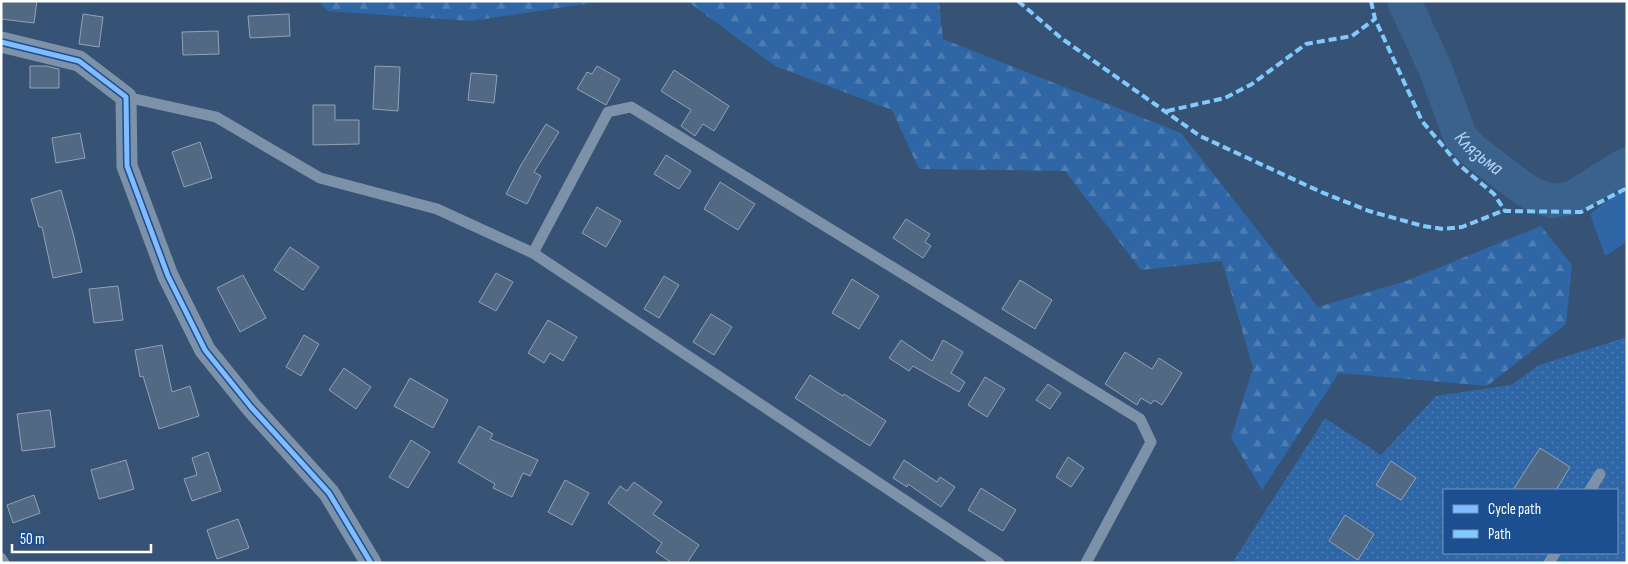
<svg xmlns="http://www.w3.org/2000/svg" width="1628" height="564" viewBox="0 0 1628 564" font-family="'Sofia Sans Condensed',sans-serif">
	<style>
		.grass { fill: #2f66a5 }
		.forest { fill: url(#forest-firs) }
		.park { fill: url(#park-dots); fill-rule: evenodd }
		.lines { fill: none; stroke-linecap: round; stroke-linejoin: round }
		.river { stroke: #3b618d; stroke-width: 34 }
		.building { fill: #526984; stroke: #92a2b6 }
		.lane { stroke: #7d92a8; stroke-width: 11 }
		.street { stroke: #7d92a8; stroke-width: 21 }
		.quiet { stroke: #80caff; stroke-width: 4; stroke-dasharray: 8 4; stroke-linecap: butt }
		.cycleway-casing { stroke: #1b4f8f; stroke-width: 8 }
		.cycleway { stroke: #80bcff; stroke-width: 5 }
		.labels { text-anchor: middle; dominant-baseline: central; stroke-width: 5; stroke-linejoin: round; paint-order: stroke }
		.water-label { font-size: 20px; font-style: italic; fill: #b5d3f5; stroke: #1b4f8f }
	</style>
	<defs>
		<pattern id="forest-firs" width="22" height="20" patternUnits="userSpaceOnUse" patternTransform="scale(1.25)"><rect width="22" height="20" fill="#2f66a5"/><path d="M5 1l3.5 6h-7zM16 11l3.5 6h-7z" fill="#4e7db2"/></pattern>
		<pattern id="park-dots" width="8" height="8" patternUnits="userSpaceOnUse" patternTransform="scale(1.25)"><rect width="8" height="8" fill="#2f66a5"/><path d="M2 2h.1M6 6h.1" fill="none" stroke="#4e7db2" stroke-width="1.8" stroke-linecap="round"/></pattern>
	</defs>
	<rect width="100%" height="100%" fill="#365274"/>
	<path class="grass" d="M 1627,185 L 1627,242 L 1605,256 L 1590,214 Z"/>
	<g class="forest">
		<path d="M 318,1 L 605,1 L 471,21 L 328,11 Z"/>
		<path d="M 687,1 L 939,1 L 943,39 L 1181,133 L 1318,307 L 1406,281 L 1541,226 L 1572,265 L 1566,324 L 1487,386 L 1339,373 L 1262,490 L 1231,438 L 1253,368 L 1222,261 L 1141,270 L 1065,171 L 919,169 L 892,110 L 775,66 Z"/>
	</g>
	<path class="park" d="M 1627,337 L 1627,563 L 1232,563 L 1325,418 L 1381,455 L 1436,396 L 1511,385 L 1539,365 ZM 1444,490 L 1617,490 L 1617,553 L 1444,553 Z"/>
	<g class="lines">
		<path class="river" id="s1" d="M 1404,1 L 1435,68 L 1460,136 L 1470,148 L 1520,186 L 1534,195 L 1552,201 L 1572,198 L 1627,164"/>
	</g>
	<g class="building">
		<path d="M 1,1 L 37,1 L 34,23 L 1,19 Z"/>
		<path d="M 83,14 L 103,17 L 99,47 L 79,44 Z"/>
		<path d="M 289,14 L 290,36 L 250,38 L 248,16 Z"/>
		<path d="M 218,31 L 219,54 L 183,55 L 182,32 Z"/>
		<path d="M 30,66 L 46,66 L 59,69 L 59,88 L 30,88 Z"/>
		<path d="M 375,66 L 400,67 L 398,111 L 373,109 Z"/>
		<path d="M 597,66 L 620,79 L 606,105 L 577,89 L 587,72 L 592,74 Z"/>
		<path d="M 674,70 L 729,106 L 714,131 L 703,124 L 695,136 L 681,126 L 691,110 L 661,91 Z"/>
		<path d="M 471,73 L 497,75 L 494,103 L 468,100 Z"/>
		<path d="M 313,105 L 335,105 L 335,120 L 359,120 L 359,144 L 313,145 Z"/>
		<path d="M 546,124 L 559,132 L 534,172 L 541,176 L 527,204 L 506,194 L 521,165 Z"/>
		<path d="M 80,133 L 85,158 L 56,163 L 52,138 Z"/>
		<path d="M 200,142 L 212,178 L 184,187 L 172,152 Z"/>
		<path d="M 666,155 L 691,171 L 679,189 L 654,174 Z"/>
		<path d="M 720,182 L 755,204 L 738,230 L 704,209 Z"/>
		<path d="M 61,190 L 74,237 L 82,272 L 53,278 L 42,227 L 39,227 L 31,199 Z"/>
		<path d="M 597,207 L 621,221 L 606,247 L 582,233 Z"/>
		<path d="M 906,219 L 930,234 L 925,242 L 931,246 L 923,258 L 893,238 Z"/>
		<path d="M 290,247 L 319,267 L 303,290 L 274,270 Z"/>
		<path d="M 496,273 L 513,282 L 496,311 L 479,302 Z"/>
		<path d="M 243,275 L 266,318 L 240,332 L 217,288 Z"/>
		<path d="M 664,276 L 679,285 L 659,318 L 644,309 Z"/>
		<path d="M 852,279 L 879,296 L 859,329 L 832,313 Z"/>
		<path d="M 1020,280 L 1052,300 L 1035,329 L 1002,309 Z"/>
		<path d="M 118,286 L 123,320 L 94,323 L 89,289 Z"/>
		<path d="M 711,314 L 732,327 L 714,355 L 693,342 Z"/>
		<path d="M 548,320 L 577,337 L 563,361 L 550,353 L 544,363 L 528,353 Z"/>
		<path d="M 304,335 L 319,344 L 301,376 L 286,367 Z"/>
		<path d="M 901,340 L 932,361 L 943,340 L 963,352 L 951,373 L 965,382 L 959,392 L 913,366 L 909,371 L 889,358 Z"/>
		<path d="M 162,345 L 172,392 L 190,386 L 199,416 L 159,429 L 143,376 L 140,377 L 135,350 Z"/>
		<path d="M 1125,352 L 1152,369 L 1159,358 L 1182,373 L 1162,405 L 1154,400 L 1151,404 L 1141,398 L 1137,405 L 1105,384 Z"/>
		<path d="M 344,368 L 371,387 L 356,409 L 329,390 Z"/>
		<path d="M 810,375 L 843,396 L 844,394 L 886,421 L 870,446 L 795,398 Z"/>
		<path d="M 985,377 L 1005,389 L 987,417 L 968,405 Z"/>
		<path d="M 410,378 L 448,400 L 433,428 L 394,406 Z"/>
		<path d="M 1048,384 L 1061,393 L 1050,409 L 1036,400 Z"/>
		<path d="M 50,410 L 55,447 L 22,451 L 17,414 Z"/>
		<path d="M 479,426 L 493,434 L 490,439 L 538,460 L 530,476 L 523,473 L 512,497 L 493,488 L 495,484 L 458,462 Z"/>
		<path d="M 411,440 L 430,452 L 408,488 L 389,477 Z"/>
		<path d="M 1540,448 L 1570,467 L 1556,490 L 1513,490 Z"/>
		<path d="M 208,452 L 221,491 L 192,501 L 184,479 L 197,475 L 192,458 Z"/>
		<path d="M 1068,457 L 1084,468 L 1071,487 L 1056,477 Z"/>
		<path d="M 126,460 L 134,489 L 99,499 L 91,470 Z"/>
		<path d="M 904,460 L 937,482 L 940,477 L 955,487 L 941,507 L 908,484 L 907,487 L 893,478 Z"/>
		<path d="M 1391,461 L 1416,478 L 1401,500 L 1376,485 Z"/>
		<path d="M 565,480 L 589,493 L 572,525 L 548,512 Z"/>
		<path d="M 634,482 L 662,502 L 653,514 L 699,545 L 687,563 L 672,563 L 656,552 L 662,543 L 608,503 L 620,486 L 627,491 Z"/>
		<path d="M 981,488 L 1016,510 L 1003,531 L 968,510 Z"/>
		<path d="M 34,495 L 40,513 L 13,523 L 7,505 Z"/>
		<path d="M 1345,515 L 1374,534 L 1358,560 L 1329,541 Z"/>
		<path d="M 238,519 L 249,548 L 217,559 L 207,530 Z"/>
	</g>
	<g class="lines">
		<g class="lane">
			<path d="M 126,97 L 216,117 L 320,178 L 437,209 L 533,253 L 999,563"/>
			<path d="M 533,253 L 608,112 L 631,107 L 1140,419 L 1151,442 L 1086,563"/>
			<path d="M 1590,490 L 1600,474"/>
			<path d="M 1,558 L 4,563"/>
			<path d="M 1549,563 L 1555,553"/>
		</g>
		<path class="street" d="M 1,42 L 79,61 L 126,97 L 127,166 L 168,276 L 205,350 L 251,407 L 329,493 L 371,563"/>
		<g class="quiet">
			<path d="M 1018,1 L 1061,38 L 1200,136 L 1321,192 L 1369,211 L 1423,226 L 1443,229 L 1462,227 L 1505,210"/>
			<path d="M 1371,1 L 1375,19 L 1422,121 L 1458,164 L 1494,194 L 1505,211 L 1581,212 L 1627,188"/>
			<path d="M 1167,111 L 1225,98 L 1252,84 L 1306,44 L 1352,36 L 1375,19"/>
		</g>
		<g class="cycleway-casing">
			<path id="cycleway" d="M 1,42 L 79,61 L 126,97 L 127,166 L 168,276 L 205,350 L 251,407 L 329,493 L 371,563"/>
		</g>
		<use href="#cycleway" class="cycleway"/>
	</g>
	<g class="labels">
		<g class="water-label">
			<text stroke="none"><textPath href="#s1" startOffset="172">Клязьма</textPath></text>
		</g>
	</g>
	<rect width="1628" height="564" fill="none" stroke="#ffffff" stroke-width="5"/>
	<rect x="1443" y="489" width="175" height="65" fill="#1b4f8f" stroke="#7695bc"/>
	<rect x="1453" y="505" width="25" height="8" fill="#80bcff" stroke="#7695bc"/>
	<text x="1488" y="514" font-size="15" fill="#ffffff">Cycle path</text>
	<rect x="1453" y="530" width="25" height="8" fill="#80caff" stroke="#7695bc"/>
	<text x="1488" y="539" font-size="15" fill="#ffffff">Path</text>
	<path d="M12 544v8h139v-8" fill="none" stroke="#ffffff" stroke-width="2.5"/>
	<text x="20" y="544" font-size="15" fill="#ffffff" stroke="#1b4f8f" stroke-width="4" paint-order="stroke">50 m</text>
</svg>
